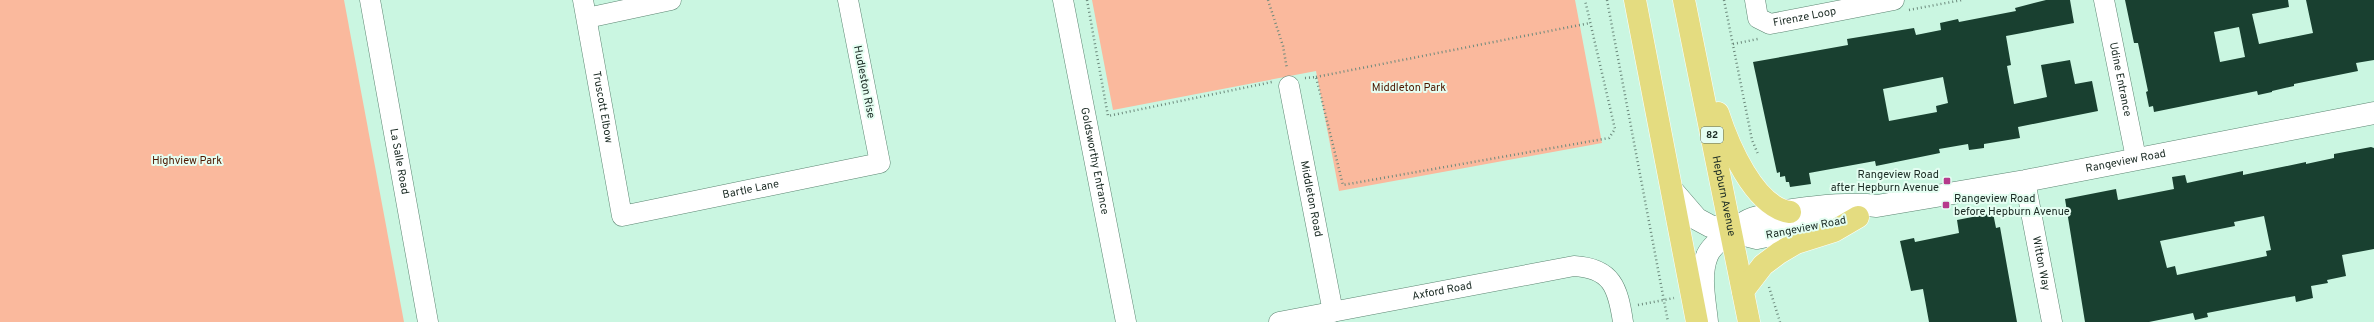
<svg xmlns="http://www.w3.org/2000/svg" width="2374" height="322" viewBox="0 0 2374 322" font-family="Overpass,sans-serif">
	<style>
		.green { fill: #fab99d }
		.building { fill: #194030; fill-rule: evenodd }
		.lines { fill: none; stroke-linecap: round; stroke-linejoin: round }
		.minor-casing { stroke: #5c8572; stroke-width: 21 }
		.tertiary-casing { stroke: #5c8572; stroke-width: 23 }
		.primary-casing { stroke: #fff; stroke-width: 23 }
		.path { stroke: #6c897c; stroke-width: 2.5; stroke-dasharray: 1 3; stroke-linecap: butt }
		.minor { stroke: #fff; stroke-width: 20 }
		.tertiary { stroke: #fff; stroke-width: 22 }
		.primary { stroke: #e4dc80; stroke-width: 22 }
		.poi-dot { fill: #b63b8c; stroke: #e5fef2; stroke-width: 1.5 }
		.labels { text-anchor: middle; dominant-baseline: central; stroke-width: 4; stroke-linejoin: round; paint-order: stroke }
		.shield { fill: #e5fef2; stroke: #576a61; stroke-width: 1 }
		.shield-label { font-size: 10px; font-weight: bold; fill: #1a2a23 }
		.street-label { font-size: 11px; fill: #1a2a23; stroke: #e5fef2 }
		.park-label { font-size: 11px; fill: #4d1800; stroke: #e5fef2 }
		.poi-label { font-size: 11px; fill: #1a2a23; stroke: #e5fef2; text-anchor: end }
	</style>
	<rect width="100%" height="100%" fill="#caf6e1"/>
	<g class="green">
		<path d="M 0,0 L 344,0 L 404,322 L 0,322 Z"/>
		<path d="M 1092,0 L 1575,0 L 1602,143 L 1339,191 L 1316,71 L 1113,110 Z"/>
	</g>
	<g class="building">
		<path d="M 2046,0 L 2070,0 L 2074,23 L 2006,36 L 2011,65 L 2007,66 L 2014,104 L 2047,97 L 2041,65 L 2070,60 L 2075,84 L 2092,81 L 2098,111 L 2018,127 L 2020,138 L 1984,144 L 1984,148 L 1969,150 L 1968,144 L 1939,149 L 1940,153 L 1876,166 L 1875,161 L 1809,173 L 1811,184 L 1790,187 L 1789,182 L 1786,182 L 1785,176 L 1780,177 L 1780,172 L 1777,173 L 1753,62 L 1848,45 L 1847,39 L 1914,28 L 1916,35 L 1941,30 L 1940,23 L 1958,19 L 1959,22 L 2016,11 L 2015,8 ZM 1943,77 L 1948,103 L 1936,106 L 1937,112 L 1889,121 L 1883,89 Z"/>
		<path d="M 2125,0 L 2288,0 L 2289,7 L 2252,14 L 2259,44 L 2313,33 L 2306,0 L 2374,0 L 2374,60 L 2356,63 L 2358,71 L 2294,84 L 2294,86 L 2272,91 L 2272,92 L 2258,95 L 2257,91 L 2154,112 L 2153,106 L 2149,107 L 2146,92 L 2148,91 L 2138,43 L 2134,43 ZM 2239,27 L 2245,57 L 2220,62 L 2214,32 Z"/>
		<path d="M 2371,147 L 2374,148 L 2374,249 L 2342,255 L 2346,276 L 2327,280 L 2328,283 L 2311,286 L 2313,298 L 2296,302 L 2295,296 L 2207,313 L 2208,317 L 2195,320 L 2193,313 L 2149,322 L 2085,322 L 2065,199 L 2116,189 L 2118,200 L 2174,189 L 2172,177 L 2185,175 L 2187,183 L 2243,171 L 2243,175 L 2306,162 L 2306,164 L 2334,158 L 2334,154 ZM 2264,216 L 2271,250 L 2266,251 L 2267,256 L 2177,275 L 2175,266 L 2167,268 L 2160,241 L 2235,226 L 2234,222 Z"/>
		<path d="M 1993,213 L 1996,228 L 2000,227 L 2017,322 L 1929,322 L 1923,289 L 1911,291 L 1900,241 L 1914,238 L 1915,242 L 1959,233 L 1957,220 Z"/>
	</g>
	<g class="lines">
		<g class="minor-casing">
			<g id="minor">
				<path id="s1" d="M 370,0 L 428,322"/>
				<path id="s2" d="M 583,0 L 622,216 L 880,163 L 848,0"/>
				<path id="s3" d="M 1063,0 L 1126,322"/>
				<path id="s4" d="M 1755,0 L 1758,18 L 1770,24 L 1894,0"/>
				<path id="s5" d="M 2104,0 L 2136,158"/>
				<path d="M 587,18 L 671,0"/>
				<path id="s6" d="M 1289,86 L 1333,312"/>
				<path id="s7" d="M 2025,181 L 2052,322"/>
				<path id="s8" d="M 1279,322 L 1574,266 C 1612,268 1618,288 1623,322"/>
			</g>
		</g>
		<g class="tertiary-casing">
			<g id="tertiary">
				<path d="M 1672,190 L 1697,219 L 1710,226 L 1757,238 L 1841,221"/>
				<path id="s9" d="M 1707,322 C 1705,301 1699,276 1707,256 C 1711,244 1742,222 1754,218 C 1785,209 1845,202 1877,206 L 2025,181 L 2374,113"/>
			</g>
		</g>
		<g class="primary-casing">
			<g id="primary">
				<path d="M 1635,0 L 1697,322"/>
				<path id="s10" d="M 1684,0 L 1749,322"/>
				<path d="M 1718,113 C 1728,144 1754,207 1790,212"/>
				<path d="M 1743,291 L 1763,265 L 1779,253 L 1796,243 L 1834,231 L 1858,217"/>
			</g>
		</g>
		<g class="path">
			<path d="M 1087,0 L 1108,116 L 1272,82"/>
			<path d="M 1268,0 L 1283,46 L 1287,69"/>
			<path d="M 1607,0 L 1668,322"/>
			<path d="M 1724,0 L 1752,140 L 1758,154"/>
			<path d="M 1909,10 L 1962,0"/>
			<path d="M 1733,44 L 1758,39"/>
			<path d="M 1316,77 L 1590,23"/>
			<path d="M 1305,78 L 1316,77 L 1343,185 L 1609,138 L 1615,129 L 1585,0"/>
			<path d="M 1769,287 L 1780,322"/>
			<path d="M 1638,305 L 1674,298"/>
		</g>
		<use href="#minor" class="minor"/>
		<use href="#tertiary" class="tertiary"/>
		<use href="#primary" class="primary"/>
	</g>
	<g class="poi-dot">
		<rect x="1943" y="177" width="8" height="8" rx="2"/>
		<rect x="1942" y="201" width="8" height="8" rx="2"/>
	</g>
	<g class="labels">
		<rect class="shield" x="1701" y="127" width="22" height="16" rx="3"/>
		<g class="shield-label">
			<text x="1712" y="135">82</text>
		</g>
		<g class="street-label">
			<text stroke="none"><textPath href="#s4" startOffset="67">Firenze Loop</textPath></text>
			<text stroke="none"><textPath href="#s5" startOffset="81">Udine Entrance</textPath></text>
			<text transform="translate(864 82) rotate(79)">Hudleston Rise</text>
			<text stroke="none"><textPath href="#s2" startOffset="109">Truscott Elbow</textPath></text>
			<text stroke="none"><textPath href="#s1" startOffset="164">La Salle Road</textPath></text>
			<text stroke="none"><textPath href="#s3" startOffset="164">Goldsworthy Entrance</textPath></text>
			<text stroke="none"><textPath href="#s9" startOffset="505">Rangeview Road</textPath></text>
			<text stroke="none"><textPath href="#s2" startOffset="351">Bartle Lane</textPath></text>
			<text stroke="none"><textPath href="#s10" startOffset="200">Hepburn Avenue</textPath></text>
			<text stroke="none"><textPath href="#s6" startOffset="115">Middleton Road</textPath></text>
			<text transform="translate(1806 228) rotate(-11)">Rangeview Road</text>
			<text stroke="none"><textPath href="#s7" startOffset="84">Witton Way</textPath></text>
			<text stroke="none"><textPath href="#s8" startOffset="166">Axford Road</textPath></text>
		</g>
		<g class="park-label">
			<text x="1409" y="88">Middleton Park</text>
			<text x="187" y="161">Highview Park</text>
		</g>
		<g class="poi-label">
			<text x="1939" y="175">Rangeview Road<tspan x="1939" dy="13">after Hepburn Avenue</tspan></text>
			<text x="1954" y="199" text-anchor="start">Rangeview Road<tspan x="1954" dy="13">before Hepburn Avenue</tspan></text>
		</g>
	</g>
</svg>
